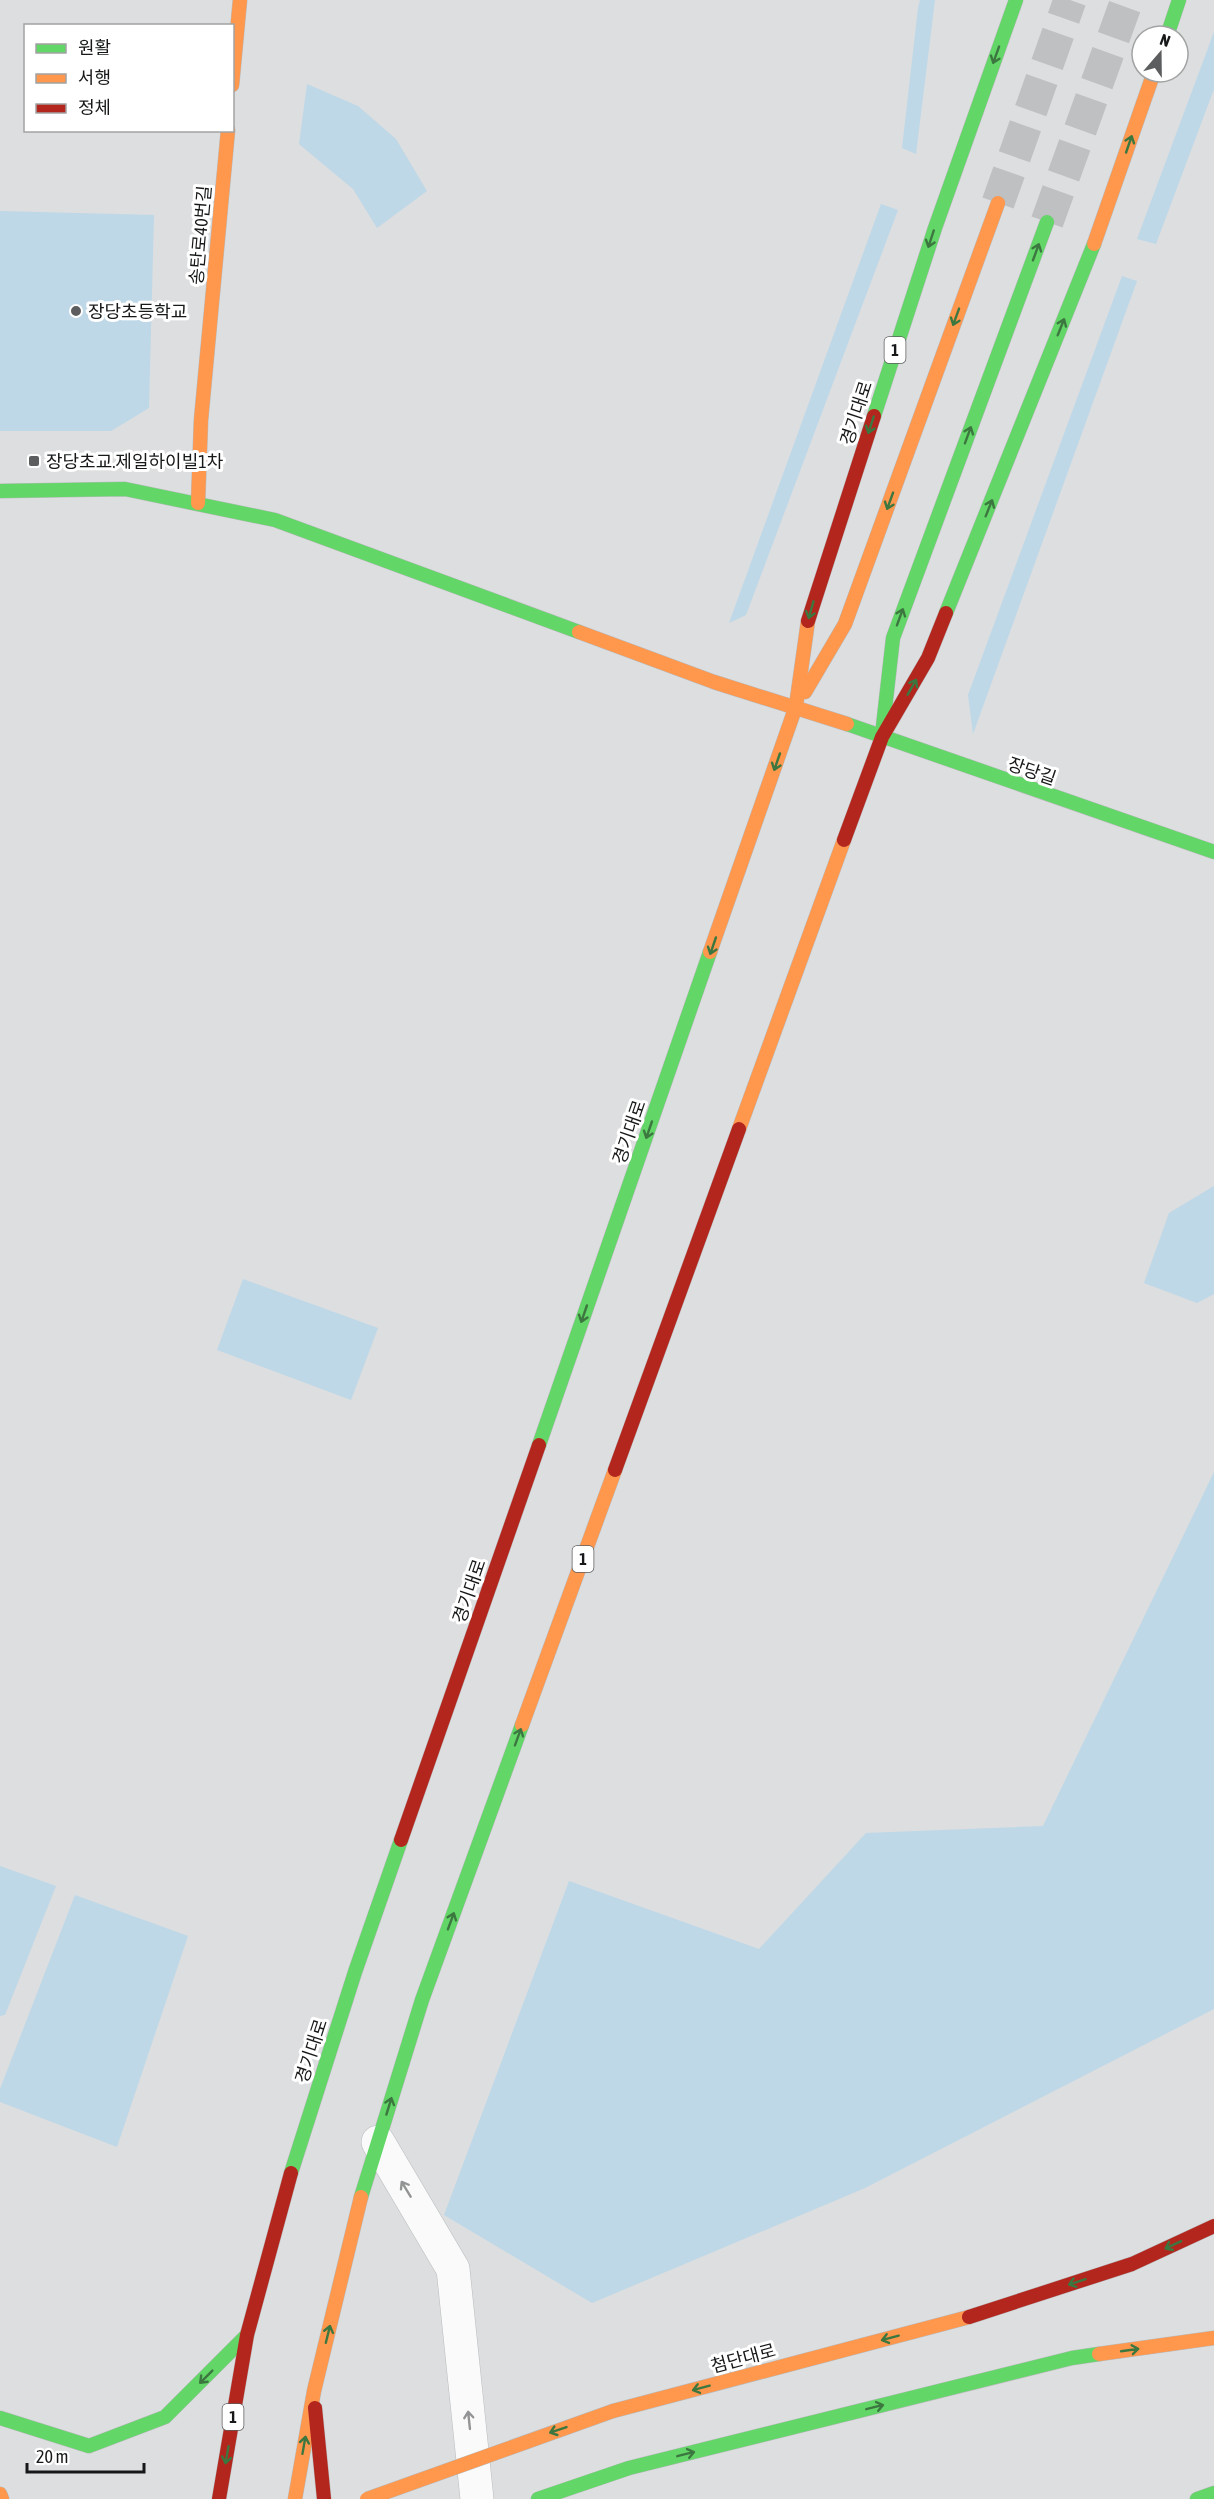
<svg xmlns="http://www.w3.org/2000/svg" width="1214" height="2499" viewBox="0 0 1214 2499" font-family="'Asap Condensed','Noto Sans KR',sans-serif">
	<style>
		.green { fill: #bed8e7 }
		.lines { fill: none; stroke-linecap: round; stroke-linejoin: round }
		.primary-tunnel { stroke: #bec0c2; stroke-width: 33; stroke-dasharray: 33 16; stroke-linecap: butt }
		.street-casing { stroke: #b9bbbc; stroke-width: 34 }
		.fast-casing { stroke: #b9bbbc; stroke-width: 15 }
		.slow-casing { stroke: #b9bbbc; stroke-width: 15 }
		.jam-casing { stroke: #b9bbbc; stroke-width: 15 }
		.street { stroke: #fafafa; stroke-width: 33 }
		.fast { stroke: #63d668; stroke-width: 14 }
		.slow { stroke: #ff974d; stroke-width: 14 }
		.jam { stroke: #b3261e; stroke-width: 14 }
		.slow-bridge-casing { stroke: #b9bbbc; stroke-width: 15; stroke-linecap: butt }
		.slow-bridge { stroke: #ff974d; stroke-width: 14 }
		.oneway { stroke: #3c7740 }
		.oneway2 { stroke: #939495 }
		.poi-dot { fill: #5b5d5f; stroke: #fff; stroke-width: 2 }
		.labels { text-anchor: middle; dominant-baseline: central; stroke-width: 6; stroke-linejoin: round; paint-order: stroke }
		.shield { fill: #fff; stroke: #5c5d5e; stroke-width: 1.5 }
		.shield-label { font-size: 16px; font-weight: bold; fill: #161819 }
		.street-label { font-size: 18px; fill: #161819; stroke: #fff }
		.poi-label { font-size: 18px; fill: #161819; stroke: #fff; text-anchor: start }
	</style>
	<rect width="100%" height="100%" fill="#dcdee0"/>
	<g class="green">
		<path d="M 920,0 L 935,0 L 916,154 L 902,148 L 918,8 Z"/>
		<path d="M 1214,32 L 1214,89 L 1156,244 L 1137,239 Z"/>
		<path d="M 307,84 L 358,106 L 396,139 L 427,191 L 377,228 L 353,189 L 299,144 Z"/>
		<path d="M 881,204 L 898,210 L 746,615 L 729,623 Z"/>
		<path d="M 0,211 L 154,215 L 149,408 L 111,431 L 0,431 Z"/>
		<path d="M 1122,276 L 1137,281 L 973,734 L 968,695 Z"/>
		<path d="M 1214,1186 L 1214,1294 L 1197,1303 L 1144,1283 L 1169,1213 Z"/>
		<path d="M 243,1279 L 378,1328 L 351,1400 L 217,1350 Z"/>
		<path d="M 1214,1472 L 1214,2009 L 865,2188 L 592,2303 L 444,2215 L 569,1881 L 759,1949 L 866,1833 L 1043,1826 Z"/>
		<path d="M 0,1866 L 56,1886 L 5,2015 L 0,2016 Z"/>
		<path d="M 75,1895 L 188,1936 L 117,2147 L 0,2102 L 0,2089 Z"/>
	</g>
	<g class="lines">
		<g class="primary-tunnel">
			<path d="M 998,203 L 1070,0"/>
			<path d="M 1047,222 L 1127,0"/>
		</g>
		<g class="street-casing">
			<path id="street" d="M 378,2142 L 453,2269 L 477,2499"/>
		</g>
		<g class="fast-casing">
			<g id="fast">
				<path d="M 1167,36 L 1179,0"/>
				<path d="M 874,416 L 935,228 L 1016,0"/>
				<path d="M 0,491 L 125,489 L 275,520 L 579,632"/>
				<path d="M 946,613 L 1094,244"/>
				<path d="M 847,724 L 1214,852"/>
				<path d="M 883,726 L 893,638 L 1047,222"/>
				<path d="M 539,1445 L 710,952"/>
				<path d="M 291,2173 L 355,1972 L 401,1840"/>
				<path d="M 361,2197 L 422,2000 L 522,1725"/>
				<path d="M 0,2418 L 89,2446 L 165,2417 L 247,2335"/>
				<path d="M 538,2499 L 629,2468 L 1072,2358 L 1099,2354"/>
				<path d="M 1197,2499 L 1214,2493"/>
			</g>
		</g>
		<g class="slow-casing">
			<g id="slow">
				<path d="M 232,85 L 240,0"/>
				<path d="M 1094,244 L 1154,72"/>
				<path d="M 198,503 L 201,420 L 228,130"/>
				<path d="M 579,632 L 714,682 L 847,724"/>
				<path d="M 805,692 L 845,624 L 998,203"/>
				<path d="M 710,952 L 796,706 L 808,621"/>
				<path d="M 739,1129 L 844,840"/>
				<path d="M 522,1725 L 615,1470"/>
				<path d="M 1099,2354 L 1214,2338"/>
				<path d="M 613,2411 L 969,2317"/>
				<path d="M 0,2494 L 2,2499"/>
				<path d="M 295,2499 L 314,2391 L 361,2197"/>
			</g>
		</g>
		<g class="jam-casing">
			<g id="jam">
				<path d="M 808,621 L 874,416"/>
				<path d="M 844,840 L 882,737 L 928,658 L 946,613"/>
				<path d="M 615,1470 L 739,1129"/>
				<path d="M 401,1840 L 539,1445"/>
				<path d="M 969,2317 L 1132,2264 L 1214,2226"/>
				<path d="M 315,2408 L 324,2499"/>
				<path d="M 219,2499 L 247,2335 L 291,2173"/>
			</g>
		</g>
		<use href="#street" class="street"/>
		<use href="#fast" class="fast"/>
		<use href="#slow" class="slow"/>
		<use href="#jam" class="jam"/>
		<g class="slow-bridge-casing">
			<path id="slow-bridge" d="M 367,2499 L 613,2411"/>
		</g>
		<use href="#slow-bridge" class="slow-bridge"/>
	</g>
	<defs><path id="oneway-shaft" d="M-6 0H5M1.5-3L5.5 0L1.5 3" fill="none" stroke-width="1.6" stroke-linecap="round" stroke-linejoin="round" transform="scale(1.5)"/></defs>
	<g class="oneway">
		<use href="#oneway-shaft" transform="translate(996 55) rotate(110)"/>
		<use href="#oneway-shaft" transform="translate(1129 144) rotate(-71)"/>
		<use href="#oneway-shaft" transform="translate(931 239) rotate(108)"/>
		<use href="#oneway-shaft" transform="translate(1036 252) rotate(-70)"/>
		<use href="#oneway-shaft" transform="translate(956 317) rotate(110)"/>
		<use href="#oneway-shaft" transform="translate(1061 327) rotate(-68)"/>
		<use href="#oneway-shaft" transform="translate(871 425) rotate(108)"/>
		<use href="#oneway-shaft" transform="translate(968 435) rotate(-70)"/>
		<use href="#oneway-shaft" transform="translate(890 501) rotate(110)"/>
		<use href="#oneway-shaft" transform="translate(989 508) rotate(-68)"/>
		<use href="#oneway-shaft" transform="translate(811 610) rotate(106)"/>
		<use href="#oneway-shaft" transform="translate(900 617) rotate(-70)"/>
		<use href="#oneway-shaft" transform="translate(912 687) rotate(-60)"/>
		<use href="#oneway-shaft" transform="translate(777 762) rotate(109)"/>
		<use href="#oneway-shaft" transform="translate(713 946) rotate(109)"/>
		<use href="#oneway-shaft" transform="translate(649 1130) rotate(109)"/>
		<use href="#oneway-shaft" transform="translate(584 1314) rotate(109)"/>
		<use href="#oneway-shaft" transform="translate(518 1737) rotate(-70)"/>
		<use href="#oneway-shaft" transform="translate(451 1921) rotate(-70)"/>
		<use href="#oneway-shaft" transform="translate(389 2106) rotate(-73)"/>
		<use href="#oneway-shaft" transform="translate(1173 2245) rotate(155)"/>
		<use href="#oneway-shaft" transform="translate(1077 2282) rotate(162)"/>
		<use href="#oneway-shaft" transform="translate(328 2334) rotate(-76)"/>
		<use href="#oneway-shaft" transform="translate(890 2338) rotate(165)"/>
		<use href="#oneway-shaft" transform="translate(1130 2350) rotate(-8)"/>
		<use href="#oneway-shaft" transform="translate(206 2377) rotate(135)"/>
		<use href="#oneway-shaft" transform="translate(701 2388) rotate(165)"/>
		<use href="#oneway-shaft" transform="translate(875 2407) rotate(-14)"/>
		<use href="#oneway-shaft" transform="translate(558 2430) rotate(161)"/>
		<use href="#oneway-shaft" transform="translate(304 2445) rotate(-80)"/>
		<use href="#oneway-shaft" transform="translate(686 2454) rotate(-14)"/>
		<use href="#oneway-shaft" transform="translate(227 2455) rotate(100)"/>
	</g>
	<g class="oneway2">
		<use href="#oneway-shaft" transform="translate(406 2189) rotate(-121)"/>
		<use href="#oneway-shaft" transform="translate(469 2420) rotate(-96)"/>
	</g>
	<g class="poi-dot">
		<circle cx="76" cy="311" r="6"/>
		<rect x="28" y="455" width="12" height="12" rx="3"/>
	</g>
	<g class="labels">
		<g class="shield">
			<rect x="884.5" y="337" width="21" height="26" rx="4.5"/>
			<rect x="572.5" y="1546" width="21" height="26" rx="4.5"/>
			<rect x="222.5" y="2404" width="21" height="26" rx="4.5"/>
		</g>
		<g class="shield-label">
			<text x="895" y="350">1</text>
			<text x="583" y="1559">1</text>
			<text x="233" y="2417">1</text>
		</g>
		<g class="street-label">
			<text transform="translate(200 235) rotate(-85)">송탄로40번길</text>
			<text transform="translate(856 413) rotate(-72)">경기대로</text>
			<text transform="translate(1032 771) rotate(19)">장당길</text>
			<text transform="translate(629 1132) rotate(-71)">경기대로</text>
			<text transform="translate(469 1591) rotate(-71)">경기대로</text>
			<text transform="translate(311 2051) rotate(-72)">경기대로</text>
			<text transform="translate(743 2358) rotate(-15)">첨단대로</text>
		</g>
		<g class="poi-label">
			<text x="88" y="311">장당초등학교</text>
			<text x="46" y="461">장당초교.제일하이빌1차</text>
		</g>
	</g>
	<rect x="24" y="24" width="210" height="108" fill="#ffffff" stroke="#a2a3a3" stroke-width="1.5"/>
	<rect x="36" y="44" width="30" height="9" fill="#63d668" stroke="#a2a3a3" stroke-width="1.5"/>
	<text x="78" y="54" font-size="18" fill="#161819">원활</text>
	<rect x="36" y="74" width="30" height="9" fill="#ff974d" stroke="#a2a3a3" stroke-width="1.5"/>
	<text x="78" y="84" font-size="18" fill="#161819">서행</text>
	<rect x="36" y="104" width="30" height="9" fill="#b3261e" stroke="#a2a3a3" stroke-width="1.5"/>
	<text x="78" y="114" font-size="18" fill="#161819">정체</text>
	<g transform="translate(1160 54) rotate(20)"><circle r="28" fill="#ffffff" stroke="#a2a3a3" stroke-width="1.5"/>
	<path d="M0-4.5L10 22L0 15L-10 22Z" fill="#5b5d5f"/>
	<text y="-9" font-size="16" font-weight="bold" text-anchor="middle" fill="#161819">N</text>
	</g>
	<path d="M27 2463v9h117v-9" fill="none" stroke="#161819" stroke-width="3"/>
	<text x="36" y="2463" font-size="18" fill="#161819" stroke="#ffffff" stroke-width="4.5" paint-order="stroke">20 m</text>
</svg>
